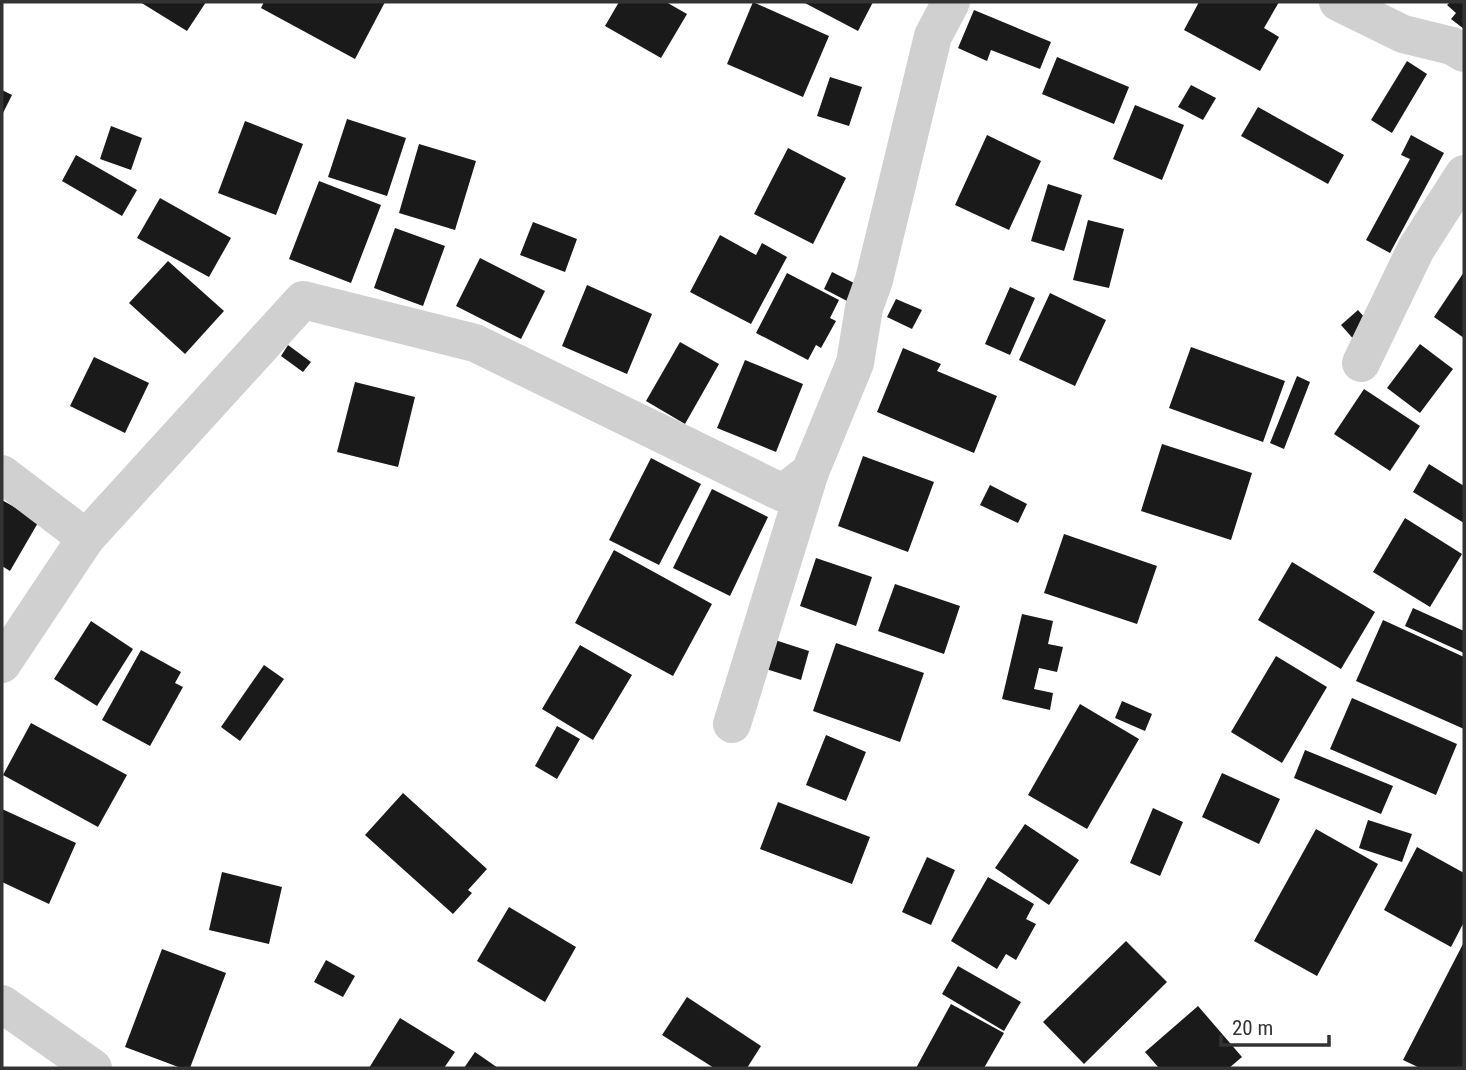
<svg xmlns="http://www.w3.org/2000/svg" width="1466" height="1070" viewBox="0 0 1466 1070" font-family="'Roboto Condensed',sans-serif">
	<style>
		.building { fill: #1a1a1a }
		.lines { fill: none; stroke-linecap: round; stroke-linejoin: round }
		.street { stroke: #d0d0d0; stroke-width: 38 }
	</style>
	<rect width="100%" height="100%" fill="#fff"/>
	<g class="building">
		<path d="M 140,2 L 206,2 L 187,31 Z"/>
		<path d="M 264,2 L 385,2 L 355,59 L 261,8 Z"/>
		<path d="M 619,2 L 666,2 L 687,14 L 661,58 L 605,26 Z"/>
		<path d="M 753,2 L 829,36 L 803,97 L 727,64 Z"/>
		<path d="M 803,2 L 873,2 L 858,31 Z"/>
		<path d="M 1199,2 L 1279,2 L 1264,28 L 1279,37 L 1260,71 L 1184,30 Z"/>
		<path d="M 1450,2 L 1464,2 L 1464,29 L 1451,19 L 1456,13 L 1447,5 Z"/>
		<path d="M 974,10 L 1051,42 L 1040,69 L 991,50 L 987,61 L 958,48 Z"/>
		<path d="M 1057,57 L 1129,87 L 1114,124 L 1042,94 Z"/>
		<path d="M 1407,61 L 1427,74 L 1392,133 L 1371,120 Z"/>
		<path d="M 830,77 L 862,87 L 849,126 L 817,116 Z"/>
		<path d="M 1191,85 L 1216,98 L 1203,120 L 1178,107 Z"/>
		<path d="M 2,90 L 12,95 L 2,115 Z"/>
		<path d="M 1135,105 L 1184,125 L 1162,180 L 1113,159 Z"/>
		<path d="M 1258,107 L 1344,155 L 1328,184 L 1241,136 Z"/>
		<path d="M 347,119 L 406,138 L 387,196 L 328,177 Z"/>
		<path d="M 245,121 L 303,144 L 276,215 L 218,193 Z"/>
		<path d="M 111,126 L 142,138 L 131,170 L 100,159 Z"/>
		<path d="M 987,135 L 1041,161 L 1009,230 L 955,205 Z"/>
		<path d="M 1411,135 L 1444,153 L 1390,253 L 1366,240 L 1410,159 L 1401,155 Z"/>
		<path d="M 419,144 L 476,161 L 455,230 L 399,213 Z"/>
		<path d="M 788,148 L 846,178 L 813,244 L 754,214 Z"/>
		<path d="M 76,155 L 137,190 L 122,216 L 62,181 Z"/>
		<path d="M 319,181 L 381,205 L 351,283 L 289,259 Z"/>
		<path d="M 1048,184 L 1082,195 L 1064,251 L 1031,241 Z"/>
		<path d="M 160,198 L 231,238 L 209,277 L 137,238 Z"/>
		<path d="M 1088,220 L 1124,229 L 1109,288 L 1073,280 Z"/>
		<path d="M 533,222 L 577,239 L 565,272 L 520,255 Z"/>
		<path d="M 395,228 L 445,246 L 423,306 L 374,288 Z"/>
		<path d="M 720,235 L 756,255 L 762,243 L 787,257 L 751,324 L 690,292 Z"/>
		<path d="M 480,258 L 545,291 L 521,339 L 456,306 Z"/>
		<path d="M 168,261 L 224,311 L 185,354 L 129,303 Z"/>
		<path d="M 832,272 L 858,285 L 849,302 L 824,289 Z"/>
		<path d="M 1464,272 L 1464,338 L 1434,317 Z"/>
		<path d="M 787,273 L 839,300 L 830,318 L 836,321 L 821,348 L 816,345 L 808,360 L 756,333 Z"/>
		<path d="M 587,285 L 652,314 L 627,374 L 562,346 Z"/>
		<path d="M 1010,287 L 1035,298 L 1010,355 L 985,344 Z"/>
		<path d="M 1050,293 L 1106,320 L 1075,386 L 1019,360 Z"/>
		<path d="M 896,299 L 922,310 L 912,329 L 887,317 Z"/>
		<path d="M 1358,310 L 1373,327 L 1356,342 L 1341,325 Z"/>
		<path d="M 680,342 L 719,364 L 685,424 L 646,401 Z"/>
		<path d="M 1420,344 L 1453,369 L 1420,413 L 1387,388 Z"/>
		<path d="M 288,345 L 311,362 L 303,372 L 281,356 Z"/>
		<path d="M 1191,347 L 1285,381 L 1263,442 L 1169,408 Z"/>
		<path d="M 903,348 L 941,364 L 937,371 L 997,396 L 974,453 L 877,412 Z"/>
		<path d="M 94,357 L 149,383 L 125,433 L 70,406 Z"/>
		<path d="M 745,360 L 803,384 L 776,452 L 717,428 Z"/>
		<path d="M 1297,376 L 1310,382 L 1284,449 L 1270,443 Z"/>
		<path d="M 355,382 L 415,397 L 398,467 L 337,452 Z"/>
		<path d="M 1364,389 L 1420,426 L 1390,471 L 1334,434 Z"/>
		<path d="M 1162,444 L 1252,473 L 1231,540 L 1141,511 Z"/>
		<path d="M 863,456 L 934,482 L 908,552 L 838,526 Z"/>
		<path d="M 651,458 L 701,484 L 659,565 L 609,540 Z"/>
		<path d="M 1429,464 L 1464,486 L 1464,523 L 1413,492 Z"/>
		<path d="M 990,485 L 1027,504 L 1018,523 L 980,505 Z"/>
		<path d="M 712,489 L 768,517 L 730,596 L 673,568 Z"/>
		<path d="M 2,500 L 39,521 L 10,571 L 2,566 Z"/>
		<path d="M 1405,518 L 1462,554 L 1430,607 L 1373,572 Z"/>
		<path d="M 1064,534 L 1157,566 L 1137,624 L 1044,593 Z"/>
		<path d="M 614,550 L 712,604 L 673,676 L 575,623 Z"/>
		<path d="M 816,558 L 872,577 L 856,626 L 800,606 Z"/>
		<path d="M 1292,562 L 1375,612 L 1341,669 L 1258,620 Z"/>
		<path d="M 895,584 L 960,606 L 944,654 L 878,631 Z"/>
		<path d="M 1413,608 L 1464,631 L 1464,653 L 1405,626 Z"/>
		<path d="M 1022,614 L 1053,621 L 1048,644 L 1063,647 L 1057,672 L 1039,668 L 1034,689 L 1053,693 L 1050,710 L 1002,699 Z"/>
		<path d="M 1383,620 L 1464,657 L 1464,729 L 1356,681 Z"/>
		<path d="M 91,621 L 133,649 L 97,706 L 54,679 Z"/>
		<path d="M 775,640 L 809,651 L 801,680 L 766,669 Z"/>
		<path d="M 836,643 L 924,673 L 900,742 L 813,711 Z"/>
		<path d="M 580,645 L 632,675 L 593,740 L 542,709 Z"/>
		<path d="M 141,650 L 181,672 L 175,683 L 183,687 L 150,746 L 102,720 Z"/>
		<path d="M 1276,656 L 1327,687 L 1282,763 L 1231,732 Z"/>
		<path d="M 264,665 L 284,679 L 240,741 L 221,727 Z"/>
		<path d="M 1352,698 L 1457,744 L 1436,795 L 1330,749 Z"/>
		<path d="M 1122,701 L 1152,714 L 1145,731 L 1115,718 Z"/>
		<path d="M 1080,704 L 1139,739 L 1087,829 L 1028,795 Z"/>
		<path d="M 31,723 L 127,775 L 98,827 L 3,775 Z"/>
		<path d="M 557,726 L 580,739 L 557,779 L 535,766 Z"/>
		<path d="M 826,735 L 866,752 L 846,801 L 806,785 Z"/>
		<path d="M 1305,750 L 1393,786 L 1381,814 L 1294,778 Z"/>
		<path d="M 1222,773 L 1280,799 L 1259,844 L 1202,817 Z"/>
		<path d="M 403,793 L 487,869 L 468,890 L 472,893 L 453,914 L 365,835 Z"/>
		<path d="M 778,802 L 870,837 L 852,884 L 760,849 Z"/>
		<path d="M 1153,808 L 1183,822 L 1160,876 L 1130,863 Z"/>
		<path d="M 2,809 L 76,843 L 49,904 L 2,882 Z"/>
		<path d="M 1368,820 L 1412,834 L 1402,862 L 1359,848 Z"/>
		<path d="M 1025,824 L 1079,860 L 1049,905 L 995,868 Z"/>
		<path d="M 1316,829 L 1378,864 L 1317,976 L 1254,941 Z"/>
		<path d="M 1417,847 L 1464,873 L 1464,922 L 1451,947 L 1384,910 Z"/>
		<path d="M 927,857 L 955,870 L 931,925 L 902,912 Z"/>
		<path d="M 222,872 L 282,887 L 269,944 L 209,930 Z"/>
		<path d="M 988,877 L 1034,904 L 1026,919 L 1036,924 L 1016,960 L 1006,954 L 997,969 L 951,941 Z"/>
		<path d="M 509,907 L 576,947 L 545,1002 L 477,961 Z"/>
		<path d="M 1126,941 L 1167,982 L 1084,1064 L 1043,1022 Z"/>
		<path d="M 1464,942 L 1464,1068 L 1420,1068 L 1403,1060 Z"/>
		<path d="M 162,949 L 226,973 L 190,1068 L 181,1068 L 125,1047 Z"/>
		<path d="M 326,960 L 355,976 L 343,997 L 314,982 Z"/>
		<path d="M 958,966 L 1021,1002 L 1004,1031 L 942,994 Z"/>
		<path d="M 687,997 L 761,1046 L 747,1068 L 714,1068 L 662,1035 Z"/>
		<path d="M 951,1004 L 1004,1033 L 984,1068 L 916,1068 Z"/>
		<path d="M 1198,1006 L 1242,1057 L 1229,1068 L 1159,1068 L 1145,1052 Z"/>
		<path d="M 400,1018 L 455,1052 L 444,1068 L 369,1068 Z"/>
		<path d="M 475,1052 L 498,1068 L 464,1068 Z"/>
	</g>
	<g class="lines">
		<g class="street">
			<path d="M 1338,2 L 1403,34 L 1452,46 L 1464,53"/>
			<path d="M 1361,363 L 1416,249 L 1464,174"/>
			<path d="M 2,474 L 86,538 L 2,664"/>
			<path d="M 86,538 L 303,300 L 475,343 L 783,493 L 810,472 L 855,363 L 864,308 L 874,280 L 933,36 L 951,2"/>
			<path d="M 732,724 L 810,472"/>
			<path d="M 2,1004 L 93,1068"/>
		</g>
	</g>
	<rect width="1466" height="1070" fill="none" stroke="#333333" stroke-width="7"/>
	<path d="M1221 1035v10h108v-10" fill="none" stroke="#333333" stroke-width="3.5"/>
	<text x="1232" y="1035" font-size="21" fill="#333333" stroke="#ffffff" stroke-width="5" paint-order="stroke">20 m</text>
</svg>
